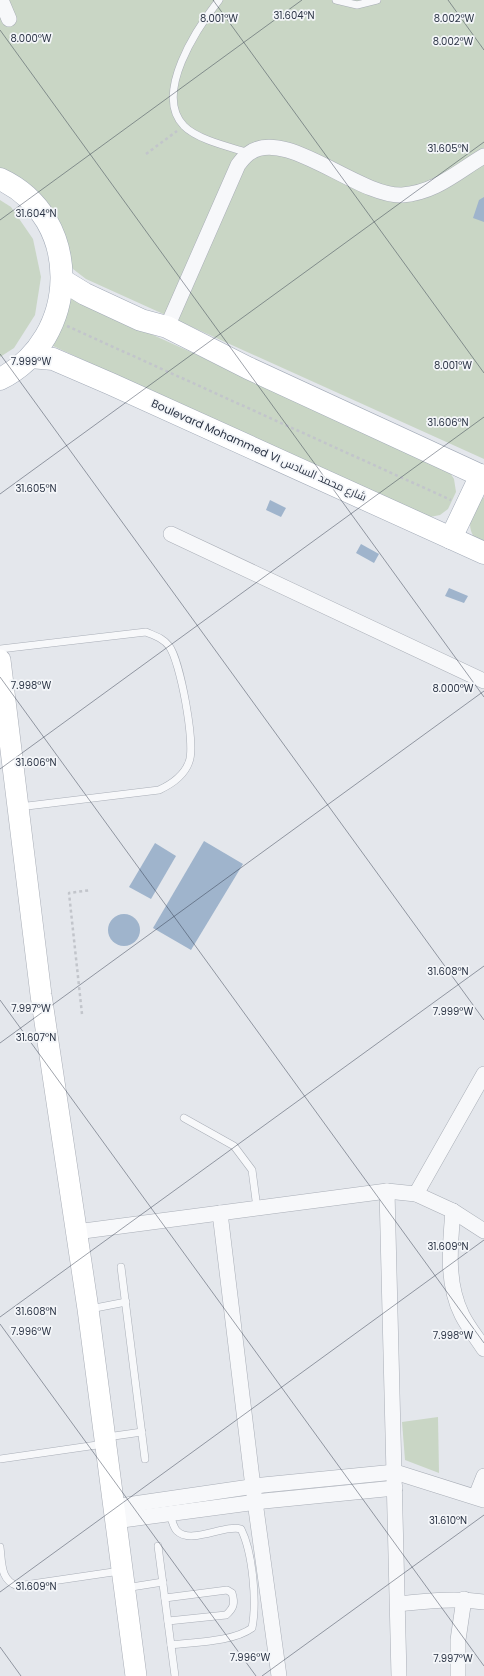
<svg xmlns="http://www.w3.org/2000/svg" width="484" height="1676" viewBox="0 0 484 1676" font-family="Poppins,Cairo,sans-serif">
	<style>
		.green { fill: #c9d6c5 }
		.water { fill: #9fb4cc }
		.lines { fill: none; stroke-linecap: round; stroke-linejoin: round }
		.lane-casing { stroke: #a9aeb7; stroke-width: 8 }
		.street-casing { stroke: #a9aeb7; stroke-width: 16 }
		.secondary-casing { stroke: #a9aeb7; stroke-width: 22 }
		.primary-casing { stroke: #a3abb8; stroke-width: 23 }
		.path { stroke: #c2c5cb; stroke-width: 2.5; stroke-dasharray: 3 3; stroke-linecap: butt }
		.lane { stroke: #f7f8fa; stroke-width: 7 }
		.street { stroke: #f7f8fa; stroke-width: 15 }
		.secondary { stroke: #fff; stroke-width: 21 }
		.primary { stroke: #fff; stroke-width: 22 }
		.ticks { fill: none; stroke: #2b3445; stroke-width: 1; stroke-opacity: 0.45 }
		.labels { text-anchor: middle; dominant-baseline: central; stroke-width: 3.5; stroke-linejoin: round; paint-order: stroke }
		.street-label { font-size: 11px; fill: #2b3445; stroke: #f4f6f9 }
		.ticks-label { font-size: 10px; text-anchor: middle; fill: #2b3445; stroke: #f4f6f9; stroke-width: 3.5; stroke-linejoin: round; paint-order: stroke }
	</style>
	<rect width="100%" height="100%" fill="#e4e7ec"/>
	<g class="green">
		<path d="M 0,0 L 484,0 L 484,459 L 86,279 L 73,269 L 66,256 L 0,169 Z"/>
		<path d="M 0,200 L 11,207 L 33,239 L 41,277 L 35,315 L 14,348 L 0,357 Z"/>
		<path d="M 69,297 L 447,468 L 454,479 L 456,492 L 448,509 L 440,515 L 425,518 L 51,345 Z"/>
		<path d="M 484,497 L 484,545 C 463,536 468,509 484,497 Z"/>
		<path d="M 438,1417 L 439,1473 L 405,1460 L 402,1422 Z"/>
	</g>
	<g class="water">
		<path d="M 484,197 L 484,222 L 473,218 L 479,200 Z"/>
		<path d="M 270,500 L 286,508 L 281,517 L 266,510 Z"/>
		<path d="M 361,544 L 379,554 L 374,563 L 356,553 Z"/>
		<path d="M 449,588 L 468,596 L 464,603 L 445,596 Z"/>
		<path d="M 204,841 L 243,864 L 191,950 L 153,928 Z"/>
		<path d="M 155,843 L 176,856 L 151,899 L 129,887 Z"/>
		<circle cx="124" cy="930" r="16"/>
	</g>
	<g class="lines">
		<g class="lane-casing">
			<g id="lane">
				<path d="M 219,0 C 197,28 153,94 184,126 C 198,140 230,147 249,153"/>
				<path d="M 336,0 L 357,5 L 377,0"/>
				<path d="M 0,649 L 146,632 C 155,636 163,638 169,646 C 180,660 196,745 189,762 C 184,776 172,784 159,790 L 19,807"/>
				<path d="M 184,1118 L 234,1146 L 252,1170 L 257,1208"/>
				<path d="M 121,1267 L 145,1459"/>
				<path d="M 90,1309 L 126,1302"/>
				<path d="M 107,1437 L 142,1432"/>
				<path d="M 0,1459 L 104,1444"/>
				<path d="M 170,1514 C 172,1520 173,1527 177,1531 C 191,1545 225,1524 241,1529 C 253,1553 257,1603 252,1628 C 233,1642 194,1642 171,1645"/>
				<path d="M 158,1546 L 175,1676"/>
				<path d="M 0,1547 C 2,1562 0,1581 18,1586 L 120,1571"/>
				<path d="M 125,1588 L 163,1582"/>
				<path d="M 165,1598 L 227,1590 L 232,1593 C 235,1603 234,1608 226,1615 L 168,1621"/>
			</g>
		</g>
		<g class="street-casing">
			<g id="street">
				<path d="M 1,0 L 9,19"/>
				<path d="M 167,327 L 238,165 C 241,161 244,157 248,154 C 284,125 358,197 402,195 C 435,193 457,172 484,156"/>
				<path d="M 171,534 L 484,681"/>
				<path d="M 387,1191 L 399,1676"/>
				<path d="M 416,1194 L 484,1074"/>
				<path d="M 453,1211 C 450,1246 446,1283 462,1315 C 468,1327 477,1338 484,1349"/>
				<path d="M 220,1213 L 253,1487 L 279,1676"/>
				<path d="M 76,1232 L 387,1191 L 416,1194 L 453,1211 L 484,1231"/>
				<path d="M 476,1496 L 484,1476"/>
				<path d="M 113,1507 L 263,1485 L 395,1472 L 484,1500"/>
				<path d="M 115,1521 L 264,1501 L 395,1488"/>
				<path d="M 398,1604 C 427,1601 455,1598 484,1602"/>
				<path d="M 458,1676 L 458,1640 L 464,1599"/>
			</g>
		</g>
		<g class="secondary-casing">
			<path id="secondary" d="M 0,660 L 41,995 L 88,1309 L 136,1676"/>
		</g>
		<g class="primary-casing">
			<g id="primary">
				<path d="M 0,179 C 84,218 80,339 0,379"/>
				<path d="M 62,280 L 85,294 L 141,320 L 167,327 L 248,368 L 484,477"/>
				<path d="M 31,357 L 53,359 L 111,384 L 484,553"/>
				<path d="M 451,538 L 481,475"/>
			</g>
		</g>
		<g class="path">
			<path d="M 146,154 L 177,131"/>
			<path d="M 67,326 L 451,500"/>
			<path d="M 82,1014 L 69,893 L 91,890"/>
		</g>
		<use href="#lane" class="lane"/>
		<use href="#street" class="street"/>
		<use href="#secondary" class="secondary"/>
		<use href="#primary" class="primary"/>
	</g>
	<path class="ticks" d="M 213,0 L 484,373M 448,0 L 484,50M 0,30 L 484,697M 0,220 L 302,0M 0,354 L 484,1020M 0,494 L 484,142M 0,677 L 484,1343M 0,769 L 484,417M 0,1000 L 484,1666M 0,1043 L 484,691M 0,1317 L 484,966M 0,1324 L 256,1676M 0,1592 L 484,1240M 0,1647 L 21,1676M 262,1676 L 484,1515"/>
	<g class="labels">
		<g class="street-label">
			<text transform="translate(259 450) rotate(24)">Boulevard Mohammed VI شارع محمد السادس</text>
		</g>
	</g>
	<g class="ticks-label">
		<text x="294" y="19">31.604°N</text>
		<text x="219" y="22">8.001°W</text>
		<text x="454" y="22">8.002°W</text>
		<text x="31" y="42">8.000°W</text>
		<text x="453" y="45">8.002°W</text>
		<text x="448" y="152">31.605°N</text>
		<text x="36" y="217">31.604°N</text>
		<text x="31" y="365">7.999°W</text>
		<text x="453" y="369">8.001°W</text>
		<text x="448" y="426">31.606°N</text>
		<text x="36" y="492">31.605°N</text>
		<text x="31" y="689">7.998°W</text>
		<text x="453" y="692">8.000°W</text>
		<text x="36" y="766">31.606°N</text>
		<text x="448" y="975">31.608°N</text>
		<text x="31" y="1012">7.997°W</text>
		<text x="453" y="1015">7.999°W</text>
		<text x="36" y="1041">31.607°N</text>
		<text x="448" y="1250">31.609°N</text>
		<text x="36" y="1315">31.608°N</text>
		<text x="31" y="1335">7.996°W</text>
		<text x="453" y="1339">7.998°W</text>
		<text x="448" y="1524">31.610°N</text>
		<text x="36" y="1590">31.609°N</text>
		<text x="250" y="1661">7.996°W</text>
		<text x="453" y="1662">7.997°W</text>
	</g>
</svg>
